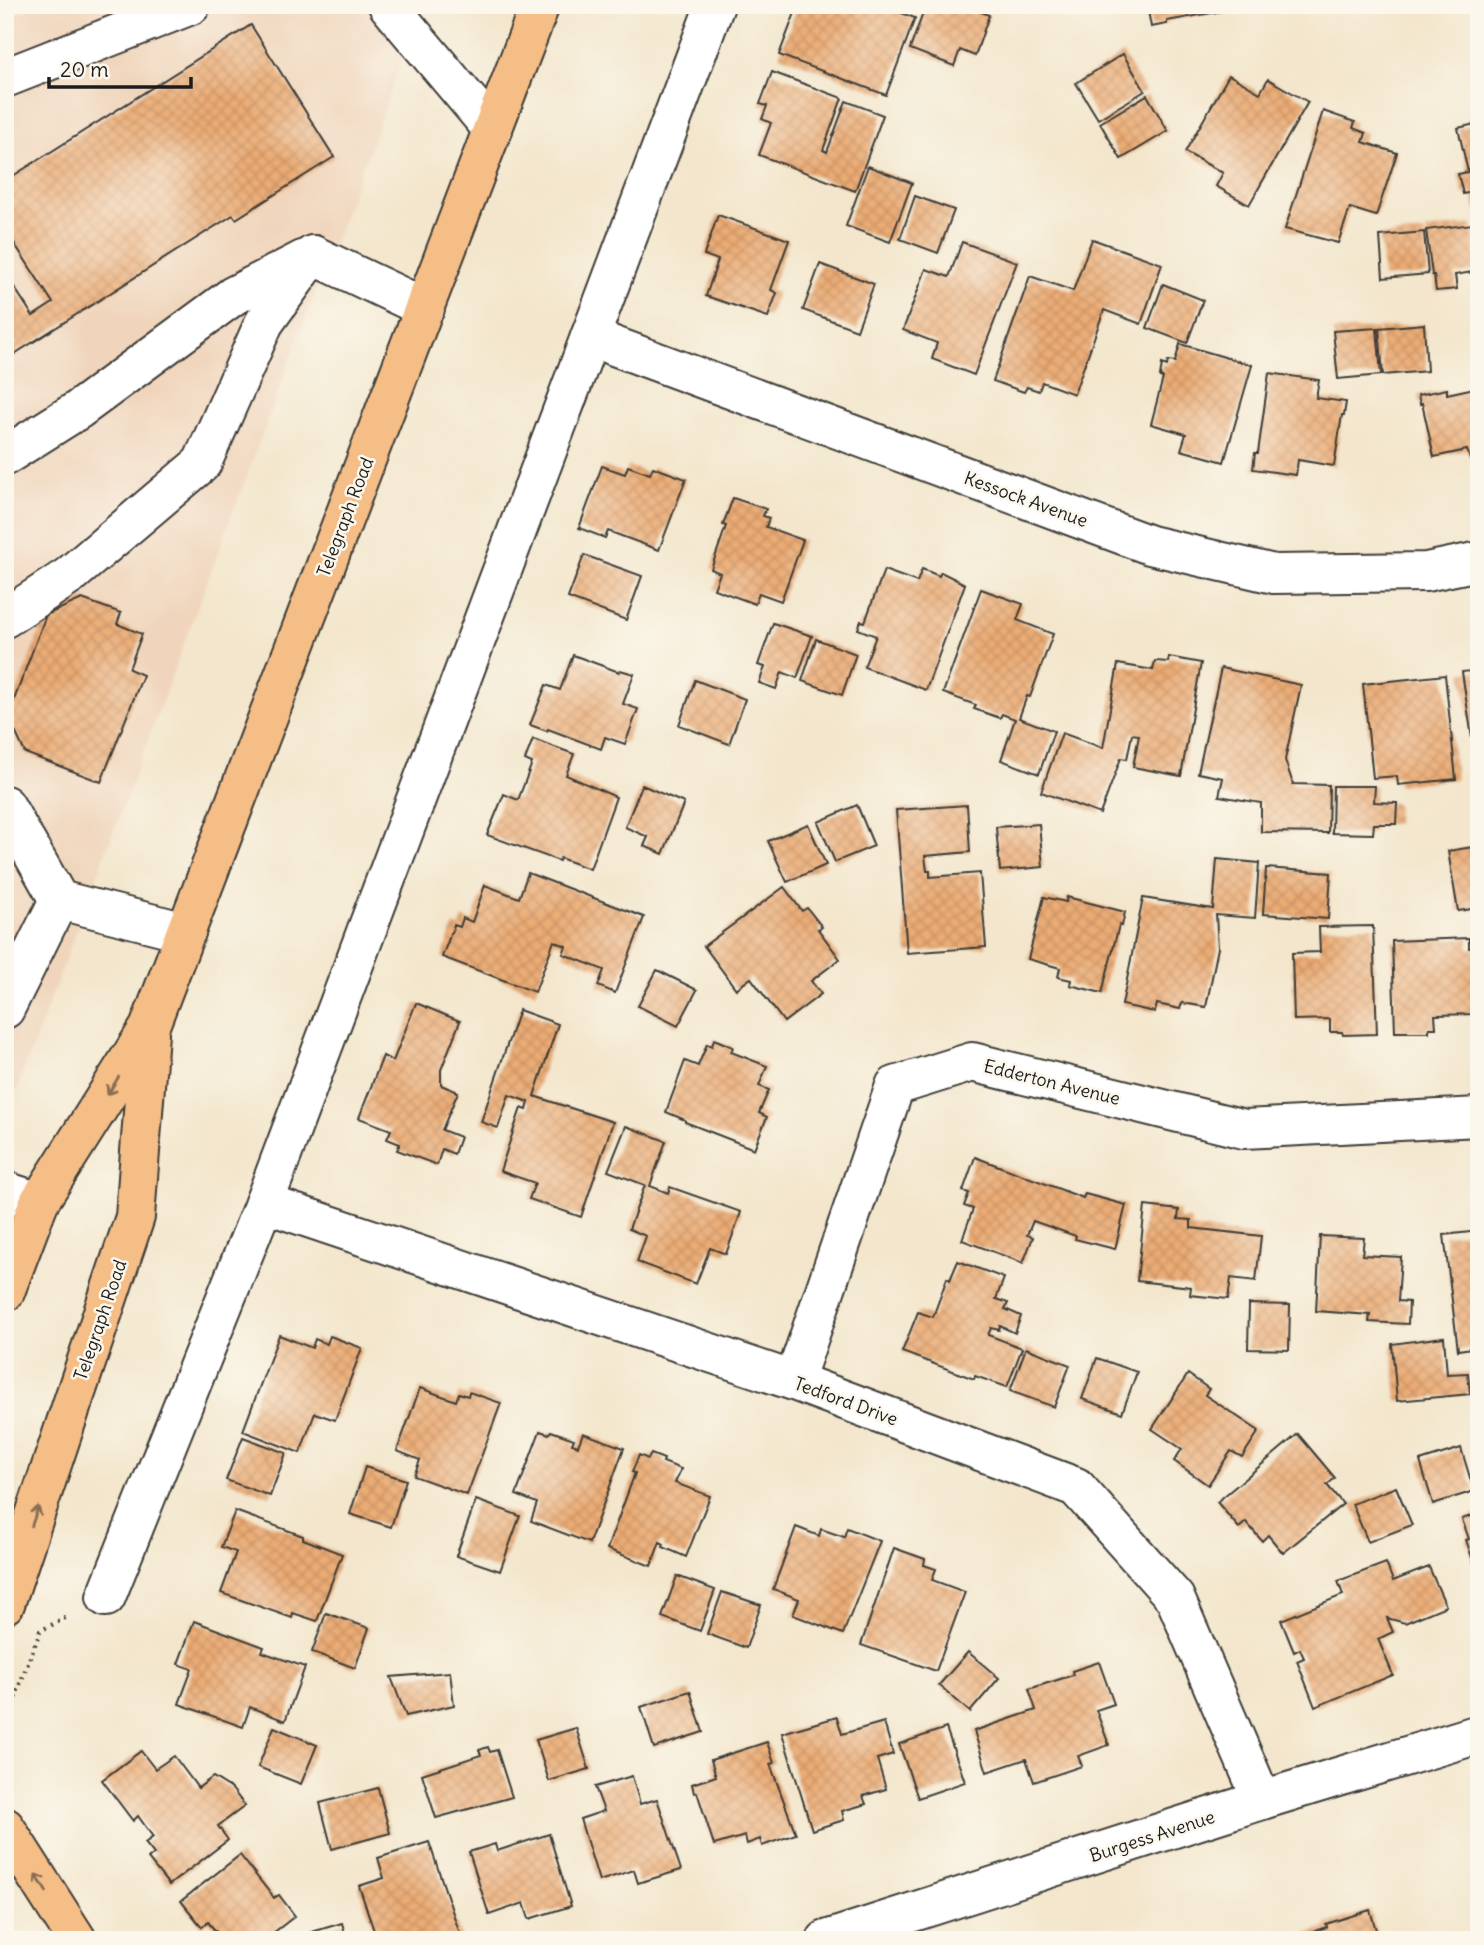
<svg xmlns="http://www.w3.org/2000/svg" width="1484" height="1945" viewBox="0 0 1484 1945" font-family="Delius,sans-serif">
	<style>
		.built { fill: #f0d5bc }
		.building { fill: url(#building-cross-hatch) }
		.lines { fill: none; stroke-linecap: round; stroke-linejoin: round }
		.minor-casing { stroke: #3c3a36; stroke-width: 42 }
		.major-casing { stroke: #3c3a36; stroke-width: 42 }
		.path { stroke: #3c3a36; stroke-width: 4.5; stroke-dasharray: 2 5; stroke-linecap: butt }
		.minor { stroke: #fff; stroke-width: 38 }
		.major { stroke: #f6be87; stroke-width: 38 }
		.oneway { stroke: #896d52 }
		.labels { text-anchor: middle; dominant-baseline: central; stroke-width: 5; stroke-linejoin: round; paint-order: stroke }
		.street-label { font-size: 18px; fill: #1c1c1c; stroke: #fbf7ec }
	</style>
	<defs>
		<pattern id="building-cross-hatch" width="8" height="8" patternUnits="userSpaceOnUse" patternTransform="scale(1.75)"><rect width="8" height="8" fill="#ebac75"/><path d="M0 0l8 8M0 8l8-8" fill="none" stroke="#c99365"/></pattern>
	</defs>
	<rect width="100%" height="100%" fill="#fbf7ec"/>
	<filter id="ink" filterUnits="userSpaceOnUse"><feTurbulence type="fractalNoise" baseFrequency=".0143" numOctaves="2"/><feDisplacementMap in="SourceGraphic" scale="14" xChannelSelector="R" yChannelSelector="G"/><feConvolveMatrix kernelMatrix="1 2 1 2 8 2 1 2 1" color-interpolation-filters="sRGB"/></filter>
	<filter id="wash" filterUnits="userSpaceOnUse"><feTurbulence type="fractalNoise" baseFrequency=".00686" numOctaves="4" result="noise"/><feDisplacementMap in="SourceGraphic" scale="28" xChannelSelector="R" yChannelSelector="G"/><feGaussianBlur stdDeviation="1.57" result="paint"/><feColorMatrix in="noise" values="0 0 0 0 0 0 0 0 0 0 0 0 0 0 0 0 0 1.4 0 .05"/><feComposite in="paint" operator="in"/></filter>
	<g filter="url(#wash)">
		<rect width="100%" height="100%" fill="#f3e6cc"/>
		<path class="built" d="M 42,5 L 423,5 L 5,1121 L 5,17 Z"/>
		<g id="blocks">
			<g class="building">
				<path d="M 798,5 L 880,5 L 915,18 L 886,95 L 779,55 Z"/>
				<path d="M 926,5 L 964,5 L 989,15 L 975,56 L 960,50 L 954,66 L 910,49 Z"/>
				<path d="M 1147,5 L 1227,5 L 1228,10 L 1167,21 L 1167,24 L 1151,27 Z"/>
				<path d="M 251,25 L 334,157 L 236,219 L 233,215 L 5,360 L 5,273 L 33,316 L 53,303 L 5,229 L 5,181 Z"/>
				<path d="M 1123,54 L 1145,91 L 1098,119 L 1076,83 Z"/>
				<path d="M 772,72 L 842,98 L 823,150 L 827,152 L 846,101 L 883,115 L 855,191 L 759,155 L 771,123 L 762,119 L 767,106 L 760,104 Z"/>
				<path d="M 1229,75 L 1260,93 L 1268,79 L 1308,102 L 1249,205 L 1216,186 L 1223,173 L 1185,152 Z"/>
				<path d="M 1147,95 L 1168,131 L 1121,159 L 1100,123 Z"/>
				<path d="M 1323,111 L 1355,122 L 1353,128 L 1366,133 L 1363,142 L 1397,153 L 1376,216 L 1350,208 L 1338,243 L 1285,229 Z"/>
				<path d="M 1479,123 L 1479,216 L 1478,216 L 1472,192 L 1463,194 L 1458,174 L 1468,172 L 1458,128 Z"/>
				<path d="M 868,166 L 912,183 L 890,242 L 846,226 Z"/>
				<path d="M 915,196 L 954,210 L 938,253 L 900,239 Z"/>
				<path d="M 718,215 L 789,240 L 771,290 L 777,293 L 768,317 L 706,296 L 718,260 L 704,255 Z"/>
				<path d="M 1472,224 L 1478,271 L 1455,275 L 1457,289 L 1436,291 L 1434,275 L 1432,275 L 1426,230 Z"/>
				<path d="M 1424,232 L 1428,274 L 1383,278 L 1380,236 Z"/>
				<path d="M 1092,239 L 1162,264 L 1141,324 L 1104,310 L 1074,394 L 1042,382 L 1039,391 L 1027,387 L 1024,392 L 993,381 L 1030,276 L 1073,291 Z"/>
				<path d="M 962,242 L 1017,262 L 974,375 L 932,359 L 937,343 L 903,330 L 926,269 L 949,277 Z"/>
				<path d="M 820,264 L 874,284 L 857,330 L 803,310 Z"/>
				<path d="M 1163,284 L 1203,300 L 1187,343 L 1147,328 Z"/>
				<path d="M 1424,324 L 1427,371 L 1383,375 L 1379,328 Z"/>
				<path d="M 1377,328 L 1381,375 L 1338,379 L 1333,331 Z"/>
				<path d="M 1180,344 L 1252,365 L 1224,462 L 1181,450 L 1186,434 L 1151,424 L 1163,378 L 1160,377 L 1162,364 L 1167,366 L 1168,361 L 1175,362 Z"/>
				<path d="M 1269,373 L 1319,380 L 1316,398 L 1346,402 L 1344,415 L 1342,415 L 1334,466 L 1298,460 L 1296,475 L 1253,469 L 1255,453 L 1258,453 Z"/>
				<path d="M 1479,387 L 1479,456 L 1470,459 L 1467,450 L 1434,457 L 1422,403 L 1420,404 L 1418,395 L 1447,389 L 1447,394 Z"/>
				<path d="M 602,466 L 625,474 L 628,466 L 650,474 L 653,467 L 686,479 L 659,550 L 608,531 L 605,538 L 579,528 Z"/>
				<path d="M 733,498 L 766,509 L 763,516 L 769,518 L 766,527 L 803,540 L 781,601 L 759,593 L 755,604 L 714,589 L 720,573 L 711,569 L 726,526 L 723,525 Z"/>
				<path d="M 584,555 L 642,576 L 626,620 L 568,598 Z"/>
				<path d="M 922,569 L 939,576 L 941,572 L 965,584 L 926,690 L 864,667 L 876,636 L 858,629 L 861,621 L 865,622 L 884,570 L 917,582 Z"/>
				<path d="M 981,589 L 1023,604 L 1017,620 L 1053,634 L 1030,697 L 1027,696 L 1019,718 L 1054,731 L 1039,774 L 1001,760 L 1015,719 L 1002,714 L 1000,718 L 974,709 L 976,705 L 943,693 Z"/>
				<path d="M 82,599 L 121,613 L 117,624 L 142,634 L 129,669 L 143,675 L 101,782 L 25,753 L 8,716 L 46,615 Z"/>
				<path d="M 773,623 L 812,636 L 797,678 L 782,672 L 776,689 L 759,683 L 765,667 L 758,665 Z"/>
				<path d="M 816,639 L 856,654 L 842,695 L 802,681 Z"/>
				<path d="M 573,655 L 619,672 L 620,670 L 634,674 L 623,704 L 638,709 L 625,744 L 605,737 L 601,749 L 548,729 L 547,731 L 530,725 L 546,685 L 560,690 Z"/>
				<path d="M 1169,657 L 1201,663 L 1181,776 L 1133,767 L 1139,735 L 1132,734 L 1127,759 L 1121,758 L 1100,814 L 1041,792 L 1062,733 L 1103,748 L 1118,664 L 1153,670 L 1155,661 L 1168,662 Z"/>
				<path d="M 1221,668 L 1301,685 L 1285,760 L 1293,784 L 1329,785 L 1328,833 L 1261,832 L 1261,803 L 1219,796 L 1223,778 L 1198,773 Z"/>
				<path d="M 1479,670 L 1479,770 L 1477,771 L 1462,672 Z"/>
				<path d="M 1445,675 L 1456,779 L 1398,785 L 1397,776 L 1373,778 L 1363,684 Z"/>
				<path d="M 695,680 L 745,699 L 729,744 L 679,725 Z"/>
				<path d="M 533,739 L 574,754 L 566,775 L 616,797 L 590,869 L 560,858 L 559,861 L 487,835 L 504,794 L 518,800 L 532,763 L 525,760 Z"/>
				<path d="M 642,785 L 684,803 L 663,854 L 644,846 L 648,837 L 625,827 Z"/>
				<path d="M 1333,786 L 1375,786 L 1374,802 L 1397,803 L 1396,824 L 1374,824 L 1373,834 L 1332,833 Z"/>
				<path d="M 857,805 L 874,846 L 835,862 L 818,822 Z"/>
				<path d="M 967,805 L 970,852 L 925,856 L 927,871 L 930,871 L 930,877 L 980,873 L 986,947 L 907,953 L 896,810 Z"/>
				<path d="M 808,824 L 826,865 L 787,882 L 768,841 Z"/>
				<path d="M 1039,824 L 1043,867 L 1000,871 L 996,827 Z"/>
				<path d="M 1479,846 L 1479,908 L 1458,911 L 1448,851 Z"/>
				<path d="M 1217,859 L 1259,863 L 1255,918 L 1216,915 L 1218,948 L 1206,1007 L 1182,1003 L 1180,1009 L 1157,1004 L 1155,1012 L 1122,1005 L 1143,898 L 1213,909 Z"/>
				<path d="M 1266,868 L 1331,873 L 1328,919 L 1263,914 Z"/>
				<path d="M 528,873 L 644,917 L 615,993 L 598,986 L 604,970 L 563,954 L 566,946 L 554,941 L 535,992 L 442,957 L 454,925 L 460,927 L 463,918 L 472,922 L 485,885 L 519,898 Z"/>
				<path d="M 784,887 L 802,911 L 807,908 L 822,927 L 818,929 L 840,959 L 811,981 L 821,994 L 784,1022 L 751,978 L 736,989 L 704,946 Z"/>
				<path d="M 1044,897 L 1066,902 L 1067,897 L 1125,912 L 1122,926 L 1119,925 L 1102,993 L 1070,985 L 1071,980 L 1058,977 L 1060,968 L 1028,959 Z"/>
				<path d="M 1373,926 L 1377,1034 L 1343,1035 L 1342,1032 L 1330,1032 L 1330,1019 L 1294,1020 L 1292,953 L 1320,952 L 1319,927 Z"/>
				<path d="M 1469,938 L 1469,948 L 1479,948 L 1479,990 L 1474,990 L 1474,1014 L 1435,1015 L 1436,1028 L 1429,1028 L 1429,1032 L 1395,1032 L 1392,941 Z"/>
				<path d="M 657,970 L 697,990 L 678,1026 L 638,1006 Z"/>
				<path d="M 416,1003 L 460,1021 L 441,1070 L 441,1085 L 458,1092 L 442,1130 L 460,1137 L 454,1154 L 442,1149 L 437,1165 L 397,1150 L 400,1144 L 387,1139 L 391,1130 L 359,1118 L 383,1056 L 393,1061 Z"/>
				<path d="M 519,1010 L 558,1024 L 534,1096 L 613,1122 L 581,1217 L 529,1199 L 535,1183 L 500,1171 L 521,1108 L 527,1110 L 529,1102 L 509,1095 L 498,1128 L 481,1122 Z"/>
				<path d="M 714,1039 L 733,1047 L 731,1052 L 767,1066 L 759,1086 L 769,1090 L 759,1113 L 767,1117 L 754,1149 L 685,1122 L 685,1120 L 666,1112 L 685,1061 L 698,1066 L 707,1044 L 712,1046 Z"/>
				<path d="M 626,1126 L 666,1141 L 650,1186 L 668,1193 L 670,1187 L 741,1212 L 726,1254 L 710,1248 L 696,1284 L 637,1262 L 646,1236 L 629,1229 L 645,1185 L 608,1171 Z"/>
				<path d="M 975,1157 L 1083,1198 L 1085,1194 L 1126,1205 L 1115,1249 L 1075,1239 L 1076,1236 L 1033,1221 L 1027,1235 L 1033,1237 L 1023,1263 L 962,1240 L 973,1209 L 964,1206 L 969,1193 L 963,1191 Z"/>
				<path d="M 1145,1206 L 1179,1210 L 1178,1219 L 1191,1220 L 1191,1228 L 1261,1236 L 1256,1281 L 1231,1278 L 1228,1299 L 1190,1295 L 1191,1287 L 1137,1281 Z"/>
				<path d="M 1479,1231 L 1479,1347 L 1458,1350 L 1444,1235 Z"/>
				<path d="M 1320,1236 L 1364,1238 L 1362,1255 L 1401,1257 L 1398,1301 L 1409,1302 L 1408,1324 L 1369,1322 L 1370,1315 L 1316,1311 Z"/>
				<path d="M 958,1261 L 1004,1278 L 996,1299 L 1008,1303 L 1005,1309 L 1021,1316 L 1015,1333 L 1000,1326 L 999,1330 L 991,1328 L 988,1335 L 1022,1348 L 1007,1387 L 975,1376 L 974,1379 L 902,1352 L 918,1312 L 933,1317 L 947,1278 L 950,1280 Z"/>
				<path d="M 1249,1304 L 1290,1305 L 1289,1350 L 1248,1349 Z"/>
				<path d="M 279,1335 L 312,1348 L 315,1339 L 327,1344 L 330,1336 L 362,1348 L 335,1420 L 315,1413 L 300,1453 L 243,1431 Z"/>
				<path d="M 1444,1337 L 1447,1374 L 1468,1373 L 1470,1394 L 1397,1401 L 1392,1344 Z"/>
				<path d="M 1026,1348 L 1070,1365 L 1054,1407 L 1010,1391 Z"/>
				<path d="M 1097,1358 L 1137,1372 L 1122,1413 L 1082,1399 Z"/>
				<path d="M 1188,1374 L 1209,1389 L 1205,1395 L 1259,1431 L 1242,1457 L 1231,1451 L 1208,1485 L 1174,1461 L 1182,1449 L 1152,1429 Z"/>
				<path d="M 420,1388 L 456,1401 L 459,1393 L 468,1396 L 469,1392 L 501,1403 L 467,1495 L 414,1476 L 420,1460 L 397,1451 Z"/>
				<path d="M 540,1431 L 549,1434 L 551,1431 L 574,1439 L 572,1444 L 578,1446 L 583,1433 L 624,1448 L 589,1543 L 531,1521 L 537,1503 L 516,1495 Z"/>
				<path d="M 1298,1434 L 1335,1478 L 1327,1485 L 1343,1504 L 1283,1553 L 1268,1535 L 1262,1541 L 1246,1522 L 1239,1528 L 1217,1502 Z"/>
				<path d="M 243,1437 L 286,1453 L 270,1496 L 226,1480 Z"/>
				<path d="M 1461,1448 L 1474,1491 L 1433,1504 L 1420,1461 Z"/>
				<path d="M 651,1454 L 664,1459 L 663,1462 L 681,1469 L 675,1483 L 710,1496 L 686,1557 L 663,1547 L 664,1544 L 660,1542 L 651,1566 L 607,1549 L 635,1473 L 632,1472 L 639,1455 L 648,1459 Z"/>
				<path d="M 365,1467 L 406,1480 L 391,1527 L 350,1514 Z"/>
				<path d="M 1396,1487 L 1412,1525 L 1368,1542 L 1352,1504 Z"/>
				<path d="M 476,1500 L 520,1516 L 500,1571 L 456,1556 Z"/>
				<path d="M 235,1511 L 303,1536 L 303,1539 L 342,1554 L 317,1621 L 293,1613 L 292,1618 L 221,1593 L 236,1552 L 221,1547 Z"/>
				<path d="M 1479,1513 L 1479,1575 L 1478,1575 L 1466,1540 L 1469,1539 L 1462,1519 Z"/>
				<path d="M 796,1527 L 819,1536 L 821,1529 L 844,1537 L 847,1528 L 880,1541 L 843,1634 L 793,1615 L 799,1599 L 773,1589 Z"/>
				<path d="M 894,1548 L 925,1559 L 924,1565 L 936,1569 L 932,1580 L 965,1592 L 936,1671 L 861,1645 Z"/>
				<path d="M 1386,1563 L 1393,1581 L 1429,1567 L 1446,1606 L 1405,1623 L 1387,1618 L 1393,1632 L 1378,1639 L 1393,1675 L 1315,1707 L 1297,1661 L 1304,1658 L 1300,1649 L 1294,1652 L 1281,1620 L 1343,1595 L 1338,1581 Z"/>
				<path d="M 677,1576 L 715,1590 L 700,1631 L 662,1617 Z"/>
				<path d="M 722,1592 L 761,1605 L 746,1648 L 707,1634 Z"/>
				<path d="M 326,1613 L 369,1628 L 355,1668 L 312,1652 Z"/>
				<path d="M 194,1621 L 264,1647 L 262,1652 L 305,1667 L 285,1721 L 250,1707 L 243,1727 L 179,1704 L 192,1669 L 178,1664 Z"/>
				<path d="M 968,1652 L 999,1678 L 970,1712 L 939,1685 Z"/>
				<path d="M 1099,1662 L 1114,1704 L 1096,1710 L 1109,1745 L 1078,1756 L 1082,1766 L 1034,1782 L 1026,1759 L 987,1772 L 974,1731 L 1036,1710 L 1029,1689 L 1073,1675 L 1072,1671 Z"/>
				<path d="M 450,1672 L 454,1705 L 406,1716 L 391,1677 Z"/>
				<path d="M 690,1691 L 703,1732 L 654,1748 L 641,1707 Z"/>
				<path d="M 837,1717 L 842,1734 L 884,1722 L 893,1754 L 877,1759 L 886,1789 L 863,1796 L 866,1804 L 842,1811 L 844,1820 L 812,1830 L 782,1733 Z"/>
				<path d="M 274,1727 L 317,1745 L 301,1784 L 258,1767 Z"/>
				<path d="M 576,1728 L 589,1769 L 549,1781 L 536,1740 Z"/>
				<path d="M 946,1728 L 965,1782 L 918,1798 L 899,1744 Z"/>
				<path d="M 767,1742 L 774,1763 L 770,1764 L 796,1834 L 762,1846 L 760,1839 L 747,1844 L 745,1836 L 714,1845 L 697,1792 L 694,1793 L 692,1784 L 716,1776 L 711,1760 Z"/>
				<path d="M 488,1747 L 490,1752 L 497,1750 L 512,1797 L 436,1818 L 422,1774 L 481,1755 L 479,1750 Z"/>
				<path d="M 141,1751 L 155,1769 L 174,1756 L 198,1788 L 213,1777 L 232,1789 L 245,1806 L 218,1826 L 228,1840 L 169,1885 L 148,1859 L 154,1854 L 145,1843 L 153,1837 L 138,1816 L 133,1821 L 102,1780 Z"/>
				<path d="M 632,1776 L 640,1804 L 657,1799 L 681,1870 L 638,1883 L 634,1870 L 599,1881 L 580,1819 L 604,1811 L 595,1787 Z"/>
				<path d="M 378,1788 L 390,1833 L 332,1849 L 320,1803 Z"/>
				<path d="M 549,1834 L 571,1906 L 529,1919 L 524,1903 L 489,1915 L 469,1852 L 495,1844 L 497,1851 Z"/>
				<path d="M 429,1842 L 462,1940 L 377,1940 L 359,1886 L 384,1878 L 378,1858 Z"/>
				<path d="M 240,1855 L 274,1898 L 279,1895 L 295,1916 L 264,1940 L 231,1940 L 229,1938 L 223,1940 L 208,1922 L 202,1927 L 181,1901 Z"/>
				<path d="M 1370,1910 L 1379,1940 L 1295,1940 L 1294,1937 L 1327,1927 L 1326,1924 Z"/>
				<path d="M 342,1923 L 347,1940 L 303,1940 L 302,1935 Z"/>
			</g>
		</g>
	</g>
	<g filter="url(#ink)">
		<use href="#blocks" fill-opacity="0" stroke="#3c3a36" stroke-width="2"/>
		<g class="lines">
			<g class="minor-casing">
				<g id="minor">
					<path d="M 388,5 L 493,130"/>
					<path d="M 5,78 L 191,5"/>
					<path d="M 313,255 L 425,308"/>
					<path d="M 590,337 L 1150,545 L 1274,574 L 1426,572 L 1479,561"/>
					<path d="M 5,456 L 78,410 L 233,296 L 305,259"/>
					<path d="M 5,618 L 69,576 L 202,463 L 264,323 L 313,255"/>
					<path d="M 5,805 L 59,900 L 186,932"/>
					<path d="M 5,1009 L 59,900"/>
					<path d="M 5,1191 L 39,1202"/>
					<path d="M 264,1203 L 794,1381 L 1076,1487 L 1175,1598 L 1262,1800"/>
					<path d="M 794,1381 L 895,1086 L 972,1062 L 1244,1129 L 1479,1117"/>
					<path d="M 106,1597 L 264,1203 L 715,5"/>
					<path d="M 826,1940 L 1262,1800 L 1479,1734"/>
				</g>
			</g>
			<g class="major-casing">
				<g id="major">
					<path d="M 5,1292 L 39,1202 L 149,1028 L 540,5"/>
					<path d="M 5,1604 L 135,1217 L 149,1034"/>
					<path d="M 5,1827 L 77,1940"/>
				</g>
			</g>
			<path class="path" d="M 10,1711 L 40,1631 L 67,1617"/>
			<use href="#minor" class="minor"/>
			<use href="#major" class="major"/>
		</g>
		<defs><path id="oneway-shaft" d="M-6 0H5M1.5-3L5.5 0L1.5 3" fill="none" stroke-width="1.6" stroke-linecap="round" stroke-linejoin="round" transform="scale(1.75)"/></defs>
		<g class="oneway">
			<use href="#oneway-shaft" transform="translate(113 1086) rotate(122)"/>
			<use href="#oneway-shaft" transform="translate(35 1516) rotate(-71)"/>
			<use href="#oneway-shaft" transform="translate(41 1883) rotate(-122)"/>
		</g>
	</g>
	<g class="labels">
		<g class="street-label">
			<text transform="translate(1026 499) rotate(20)">Kessock Avenue</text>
			<text transform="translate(345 517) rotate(-69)">Telegraph Road</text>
			<text transform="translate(1052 1082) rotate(14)">Edderton Avenue</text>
			<text transform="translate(100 1320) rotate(-71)">Telegraph Road</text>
			<text transform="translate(846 1401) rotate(20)">Tedford Drive</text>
			<text transform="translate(1152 1836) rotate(-18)">Burgess Avenue</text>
		</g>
	</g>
	<rect width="1484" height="1945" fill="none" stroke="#fbf7ec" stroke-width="28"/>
	<path d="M49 77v10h142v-10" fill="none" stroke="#1c1c1c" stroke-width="3.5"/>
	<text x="60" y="77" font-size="21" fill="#1c1c1c" stroke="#fbf7ec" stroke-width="5" paint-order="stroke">20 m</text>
</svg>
